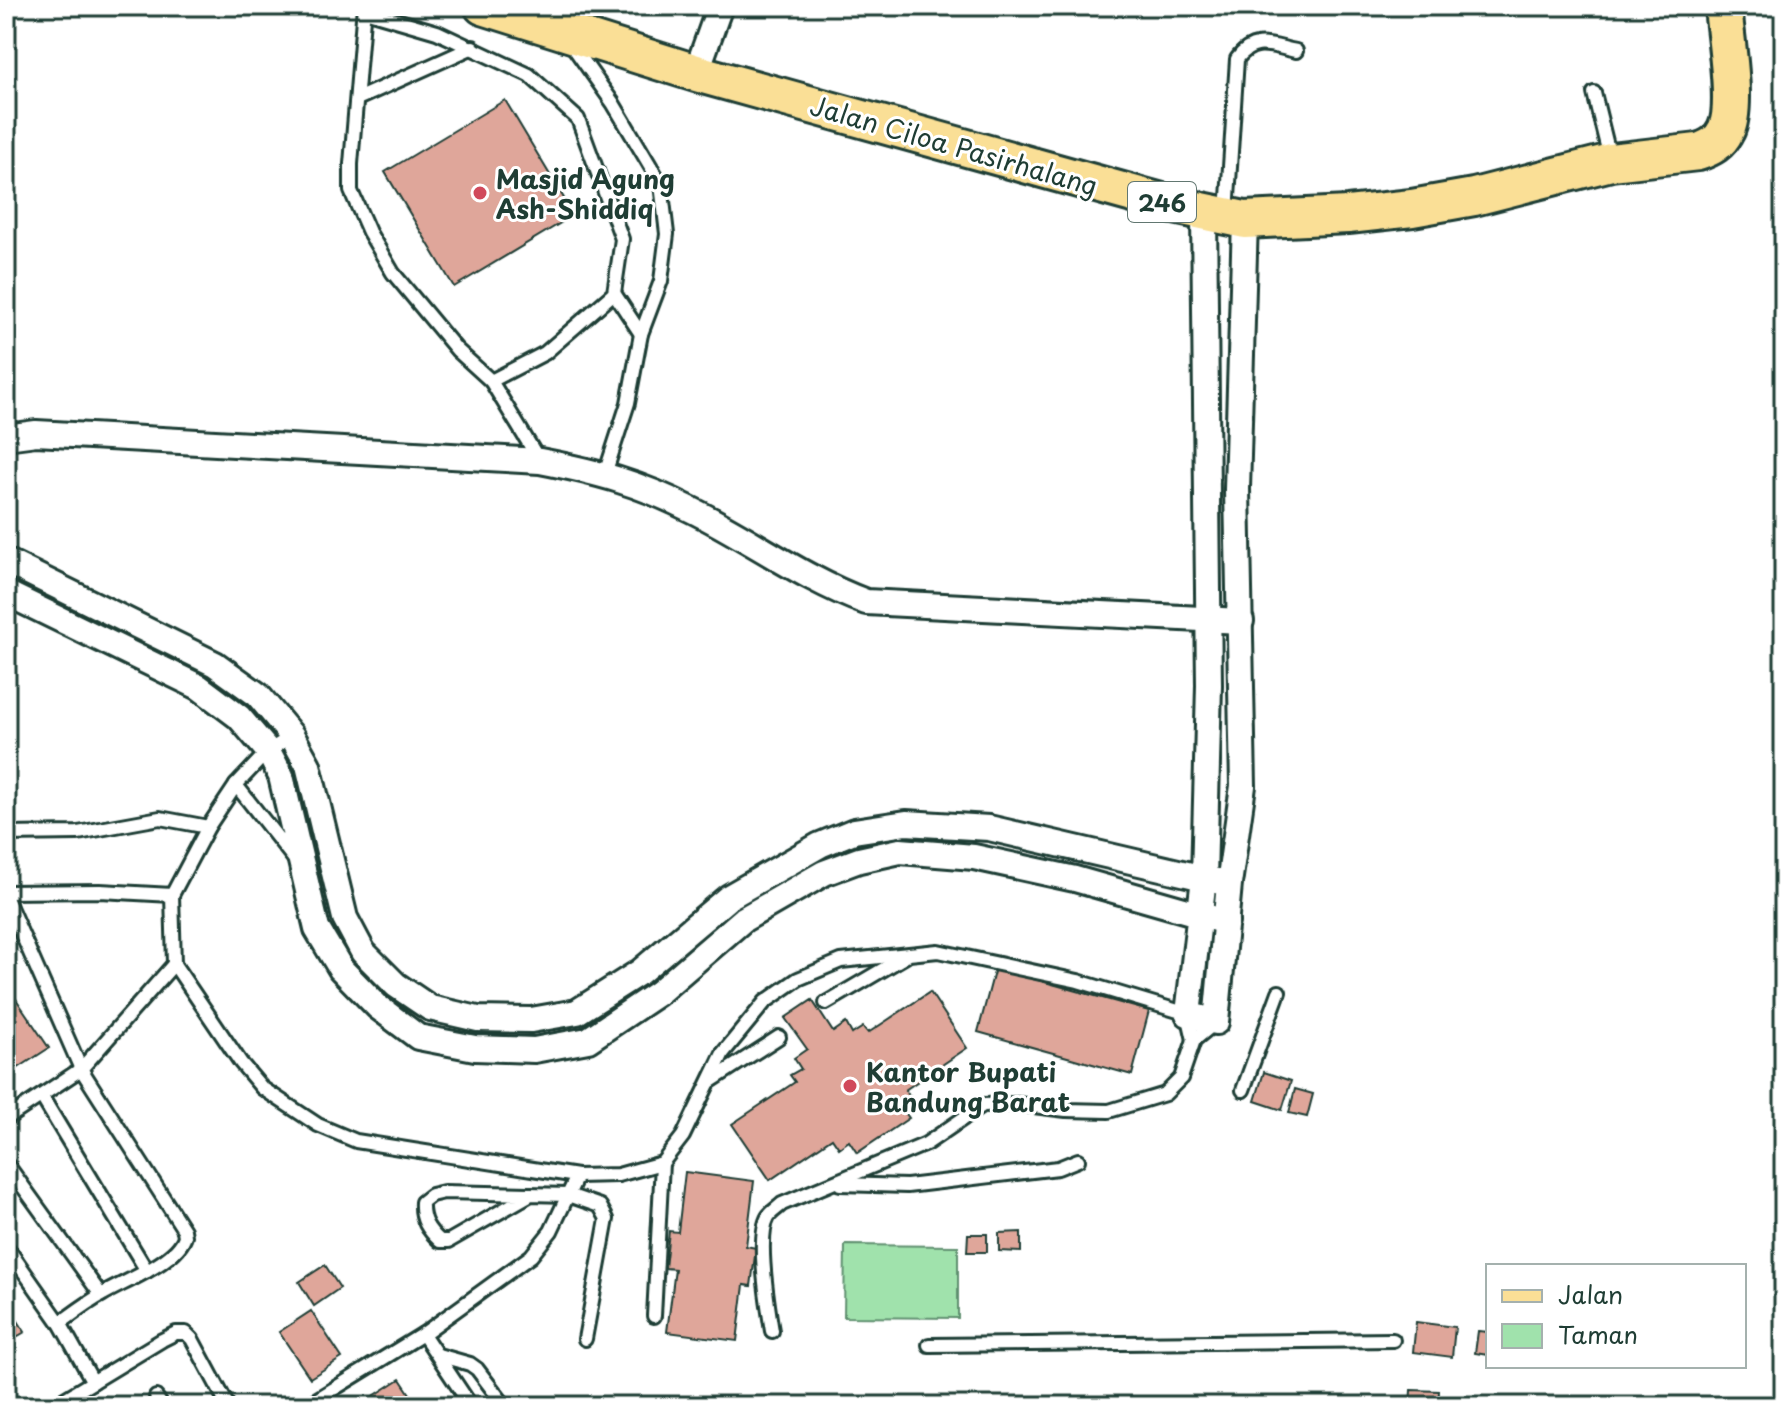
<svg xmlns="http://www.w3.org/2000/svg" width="1790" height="1412" viewBox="0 0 1790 1412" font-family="'Playpen Sans',sans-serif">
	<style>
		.green { fill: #a0e2ac; stroke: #609070; stroke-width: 2 }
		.building { fill: #dfa69a; stroke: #1f3d34; stroke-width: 2 }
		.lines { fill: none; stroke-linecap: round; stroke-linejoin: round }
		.service-casing { stroke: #1f3d34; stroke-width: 18 }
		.minor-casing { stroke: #1f3d34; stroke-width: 30 }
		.primary-casing { stroke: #1f3d34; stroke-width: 42 }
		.service { stroke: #fff; stroke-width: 12 }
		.minor { stroke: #fff; stroke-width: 24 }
		.primary { stroke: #fadf96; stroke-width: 36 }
		.poi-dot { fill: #d1495b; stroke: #fff; stroke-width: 3 }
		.labels { text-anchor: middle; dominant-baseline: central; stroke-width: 6; stroke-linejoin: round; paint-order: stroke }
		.shield { fill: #fff; stroke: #627771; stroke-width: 2 }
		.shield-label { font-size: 24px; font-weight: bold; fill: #1f3d34 }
		.street-label { font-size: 26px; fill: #1f3d34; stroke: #fff }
		.poi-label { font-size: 26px; font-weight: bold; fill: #1f3d34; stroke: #fff; text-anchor: start }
	</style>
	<rect width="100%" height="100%" fill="#fff"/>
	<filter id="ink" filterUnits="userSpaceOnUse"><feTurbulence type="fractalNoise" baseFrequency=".0125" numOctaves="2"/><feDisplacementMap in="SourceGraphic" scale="16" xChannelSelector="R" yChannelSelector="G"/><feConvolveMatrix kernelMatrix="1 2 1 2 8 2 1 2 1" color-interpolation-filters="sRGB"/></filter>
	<g filter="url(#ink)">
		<path class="green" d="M 845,1245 L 958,1246 L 958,1318 L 844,1317 Z"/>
		<g class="building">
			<path d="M 505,100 L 574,215 L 454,287 L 385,172 Z"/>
			<path d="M 995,968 L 1149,1011 L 1132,1075 L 978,1032 Z"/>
			<path d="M 6,984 L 49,1048 L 6,1076 Z"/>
			<path d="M 930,992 L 967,1048 L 905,1090 L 912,1099 L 901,1107 L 909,1118 L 857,1153 L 849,1141 L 839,1148 L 832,1138 L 770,1180 L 732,1124 L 795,1082 L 790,1075 L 801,1069 L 794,1058 L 807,1049 L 785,1018 L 812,1000 L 833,1032 L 846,1023 L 852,1034 L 863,1027 L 868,1033 Z"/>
			<path d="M 1264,1072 L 1291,1081 L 1282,1110 L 1255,1101 Z"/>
			<path d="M 1295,1089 L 1313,1094 L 1307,1117 L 1289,1113 Z"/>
			<path d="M 685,1172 L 754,1181 L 746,1246 L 756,1248 L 751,1286 L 744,1285 L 737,1341 L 667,1332 L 675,1269 L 665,1268 L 669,1231 L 678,1232 Z"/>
			<path d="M 1021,1232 L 1021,1252 L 999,1251 L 999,1233 Z"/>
			<path d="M 968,1234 L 987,1234 L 987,1252 L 967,1252 Z"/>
			<path d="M 325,1265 L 340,1288 L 314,1306 L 299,1282 Z"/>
			<path d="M 6,1302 L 25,1332 L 6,1343 Z"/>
			<path d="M 311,1311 L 342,1358 L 310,1378 L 279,1332 Z"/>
			<path d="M 1416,1322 L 1455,1327 L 1452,1357 L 1413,1352 Z"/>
			<path d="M 1478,1331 L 1488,1332 L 1488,1355 L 1475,1353 Z"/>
			<path d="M 400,1379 L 418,1406 L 358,1406 Z"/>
			<path d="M 1411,1390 L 1439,1391 L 1438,1406 L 1410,1406 Z"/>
		</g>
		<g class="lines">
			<g class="service-casing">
				<g id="service">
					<path d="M 364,6 L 351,164 L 351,191 L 369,232 L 393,273 L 457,350 L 491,381 L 545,353 L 614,293 L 622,239 L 578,119 L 529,75 L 437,32 L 365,11"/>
					<path d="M 572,45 L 613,103 L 661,184 L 667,234 L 661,281 L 641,334 L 628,403 L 605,474"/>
					<path d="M 1594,93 L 1610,158"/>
					<path d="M 357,99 L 473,47"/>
					<path d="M 1227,213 L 1237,59 C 1254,36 1271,46 1296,51"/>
					<path d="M 614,293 L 641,334"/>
					<path d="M 491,381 L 539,460"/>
					<path d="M 292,736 L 268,751 L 236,785 L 208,827 L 172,895 L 174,964 L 241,1063 L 262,1088 L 318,1125 L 356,1141 L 577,1176 L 618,1175 L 662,1163 L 683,1136 L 723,1053 L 765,1002 L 798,979 L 841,961 L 938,951 L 1078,981 L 1188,1014 L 1194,1040"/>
					<path d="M 236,785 L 295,860"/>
					<path d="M 6,834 L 78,833 L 160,818 L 208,827"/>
					<path d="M 6,892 L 100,891 L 172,895"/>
					<path d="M 6,898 L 81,1069 L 184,1230 L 185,1236 C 178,1261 125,1281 103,1294 C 88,1302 74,1313 60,1323 L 93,1382"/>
					<path d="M 826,1003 L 906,956"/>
					<path d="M 711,1081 L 779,1037"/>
					<path d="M 1243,1090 L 1279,992"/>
					<path d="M 42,1097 L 147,1271"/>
					<path d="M 6,1119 L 81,1069 L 174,964"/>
					<path d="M 6,1163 L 101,1295"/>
					<path d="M 840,1184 L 907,1186 L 1058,1168 L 1078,1160"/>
					<path d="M 531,1194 L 449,1241 L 440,1241 C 428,1230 421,1220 422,1202 L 431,1195 L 444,1192 L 568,1195 L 600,1206 L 607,1219 L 585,1339"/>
					<path d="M 6,1246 L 60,1323"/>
					<path d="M 654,1316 L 662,1163"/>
					<path d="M 772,1331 C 768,1306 756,1238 768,1217 C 771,1212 778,1208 782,1204 L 926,1144 L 983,1105 L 1017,1104 L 1066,1110 L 1109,1111 L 1165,1094 L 1181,1078 L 1194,1040 L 1216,1022"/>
					<path d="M 423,1334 L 471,1406"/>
					<path d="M 929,1345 L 1393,1340"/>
					<path d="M 438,1355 L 470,1364 L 477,1369 L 505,1406"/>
					<path d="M 156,1397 L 162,1406"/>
					<path d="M 53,1406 L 162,1340 L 176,1333 L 186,1333 L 192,1339 L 228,1406"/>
					<path d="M 306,1406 L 423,1334 L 531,1256 L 551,1231 L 577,1176"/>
				</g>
			</g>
			<g class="minor-casing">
				<g id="minor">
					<path d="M 563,33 L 570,6"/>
					<path d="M 696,73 L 720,6"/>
					<path d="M 6,437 L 36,433 L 540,461 C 597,472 639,483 692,510 C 751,539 803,579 866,602 L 1241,621"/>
					<path d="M 6,561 L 215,664 L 258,695 L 292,736 L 308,765 L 345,918 L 363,952 L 396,985 L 430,1008 L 478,1019 L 531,1020 L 577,1012 L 640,972 L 729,897 L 820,845 L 854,831 L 906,823 L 989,828 L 1204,878 L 1209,685 L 1204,214"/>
					<path d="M 6,593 L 199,687 L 239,717 L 268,751 L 281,776 L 317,929 L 341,969 L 378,1007 L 418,1037 L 475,1048 L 534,1050 L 588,1040 L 658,993 L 744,919 L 824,873 L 859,860 L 900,851 L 974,857 L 1075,879 L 1226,922"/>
					<path d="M 1229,884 L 1204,878 L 1188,1014 L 1216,1022 L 1229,884 L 1243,786 L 1237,489 L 1245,220"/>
				</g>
			</g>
			<g class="primary-casing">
				<path id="primary" d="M 483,6 L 696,73 L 1169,204 L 1245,220 L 1348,215 L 1412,208 L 1474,197 L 1611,162 L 1698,152 C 1710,148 1720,143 1726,130 C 1738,106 1725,35 1723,6"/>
			</g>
			<use href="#service" class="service"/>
			<use href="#minor" class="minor"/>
			<use href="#primary" class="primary"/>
		</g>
	</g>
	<g class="poi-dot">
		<circle cx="480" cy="193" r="8"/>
		<circle cx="850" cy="1086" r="8"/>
	</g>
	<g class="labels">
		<rect class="shield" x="1128" y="182" width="68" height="40" rx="6"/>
		<g class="shield-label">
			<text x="1162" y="202">246</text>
		</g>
		<g class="street-label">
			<text transform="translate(954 145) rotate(16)">Jalan Ciloa Pasirhalang</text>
		</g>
		<g class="poi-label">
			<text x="496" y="178">Masjid Agung<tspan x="496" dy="30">Ash-Shiddiq</tspan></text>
			<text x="866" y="1071">Kantor Bupati<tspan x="866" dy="30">Bandung Barat</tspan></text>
		</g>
	</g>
	<rect width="1790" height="1412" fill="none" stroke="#fff" stroke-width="32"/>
	<rect x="16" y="16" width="1758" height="1380" fill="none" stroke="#1f3d34" stroke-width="3" filter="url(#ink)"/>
	<rect x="1486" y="1264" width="260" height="104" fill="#ffffff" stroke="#a5b1ae" stroke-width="2"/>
	<rect x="1502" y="1290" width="40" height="12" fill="#fadf96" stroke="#a5b1ae" stroke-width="2"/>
	<text x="1558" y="1304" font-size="24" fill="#1f3d34">Jalan</text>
	<rect x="1502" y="1324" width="40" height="24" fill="#a0e2ac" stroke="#a5b1ae" stroke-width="2"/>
	<text x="1558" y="1344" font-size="24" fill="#1f3d34">Taman</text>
</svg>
